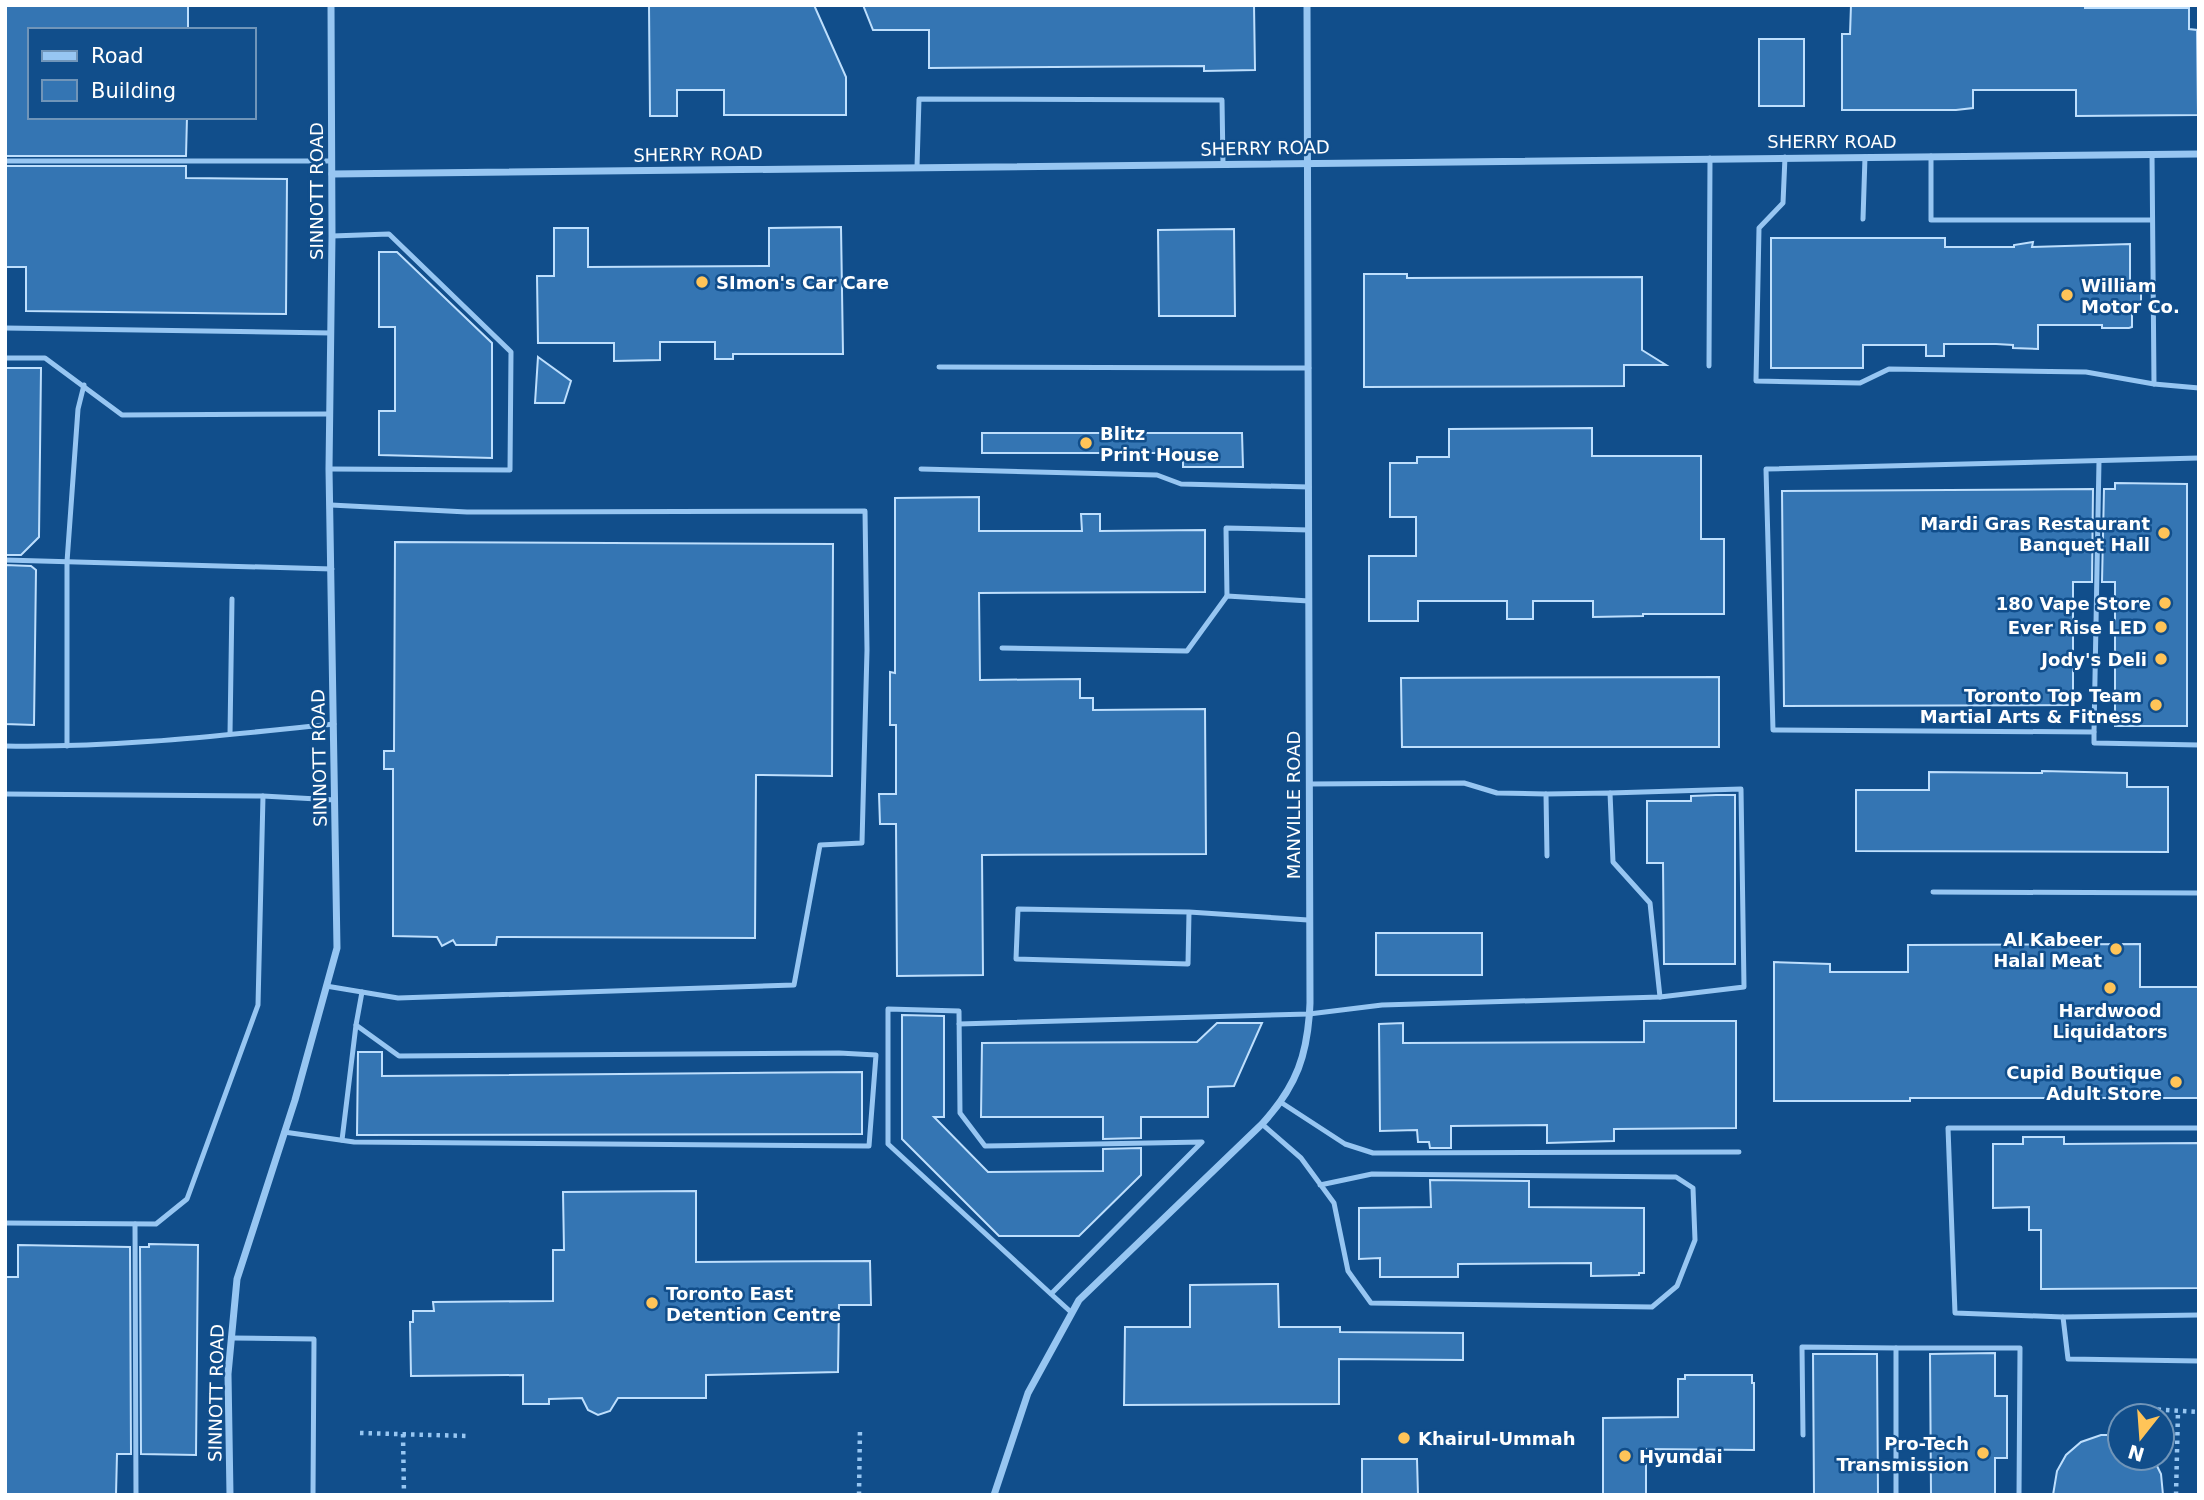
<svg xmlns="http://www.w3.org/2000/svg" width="2204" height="1500" viewBox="0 0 2204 1500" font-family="'DejaVu Sans',sans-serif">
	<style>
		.building { fill: #3475b3; stroke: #bedffd; stroke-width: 2 }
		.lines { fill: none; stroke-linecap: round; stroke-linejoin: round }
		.path { stroke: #97c6f2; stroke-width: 4.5; stroke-dasharray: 3.5 5; stroke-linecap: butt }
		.service { stroke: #97c6f2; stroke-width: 5 }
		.minor { stroke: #97c6f2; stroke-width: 7 }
		.poi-dot { fill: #ffc458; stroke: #114e8b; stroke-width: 2.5 }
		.labels { text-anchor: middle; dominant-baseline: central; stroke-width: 5; stroke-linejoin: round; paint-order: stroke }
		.street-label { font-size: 18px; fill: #fff; stroke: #114e8b }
		.poi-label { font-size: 18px; font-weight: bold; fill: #fff; stroke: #114e8b; text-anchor: end }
	</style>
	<rect width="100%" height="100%" fill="#114e8b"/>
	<g class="building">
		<path d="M 5,5 L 188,5 L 188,30 L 30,30 L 30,117 L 187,117 L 186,156 L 5,156 Z"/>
		<path d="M 649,5 L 814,5 L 846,77 L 846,115 L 724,115 L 724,90 L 677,90 L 677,116 L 650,116 Z"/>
		<path d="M 863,5 L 1254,5 L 1255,70 L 1204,71 L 1204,66 L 929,68 L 929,30 L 873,30 Z"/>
		<path d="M 1851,5 L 2085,5 L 2085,8 L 2189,8 L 2189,29 L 2197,30 L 2198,115 L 2076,116 L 2076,90 L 1973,90 L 1973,108 L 1956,110 L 1842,110 L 1842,34 L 1850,34 Z"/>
		<rect x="1759" y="39" width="45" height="67"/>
		<path d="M 5,166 L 186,166 L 186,178 L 287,179 L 286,314 L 26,311 L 26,267 L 5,267 Z"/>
		<path d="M 841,227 L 843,354 L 733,354 L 733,359 L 715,359 L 715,342 L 660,342 L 660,360 L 614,361 L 614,343 L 538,343 L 537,276 L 554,276 L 554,228 L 588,228 L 588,267 L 769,266 L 769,228 Z"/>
		<path d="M 1234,229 L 1235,316 L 1159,316 L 1158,230 Z"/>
		<path d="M 1771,238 L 1945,238 L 1945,247 L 2014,247 L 2014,245 L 2033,242 L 2032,247 L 2130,244 L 2130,283 L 2141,283 L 2141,305 L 2132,305 L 2132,327 L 2129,328 L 2102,328 L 2102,325 L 2038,325 L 2038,349 L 2013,348 L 2013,345 L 1996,344 L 1944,344 L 1944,356 L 1926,356 L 1926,345 L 1863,345 L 1863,368 L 1771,368 Z"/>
		<path d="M 379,252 L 397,252 L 492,343 L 492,458 L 379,455 L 379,411 L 395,411 L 395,327 L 379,327 Z"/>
		<path d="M 1364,274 L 1407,274 L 1407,278 L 1642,277 L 1642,350 L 1666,365 L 1624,365 L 1624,386 L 1364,387 Z"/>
		<path d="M 538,357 L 571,381 L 564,403 L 535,403 Z"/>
		<path d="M 5,368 L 41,368 L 39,537 L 21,555 L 5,555 Z"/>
		<path d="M 1592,428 L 1592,456 L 1701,456 L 1701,539 L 1724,539 L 1724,614 L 1643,614 L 1643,616 L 1593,617 L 1593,601 L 1533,601 L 1533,619 L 1507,619 L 1507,601 L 1418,601 L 1418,621 L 1369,621 L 1369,556 L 1416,556 L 1416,517 L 1390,517 L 1390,463 L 1417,463 L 1417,457 L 1449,457 L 1449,429 Z"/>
		<path d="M 982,433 L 1242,433 L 1243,467 L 1183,467 L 1183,453 L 982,453 Z"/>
		<path d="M 2115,483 L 2187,484 L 2187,726 L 2115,726 L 2115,582 L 2102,582 L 2104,489 L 2115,489 Z"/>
		<path d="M 2093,489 L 2092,582 L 2073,582 L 2073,705 L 1784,706 L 1782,491 Z"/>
		<path d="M 979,497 L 979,531 L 1082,531 L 1081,514 L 1100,514 L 1100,531 L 1205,530 L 1205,592 L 979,593 L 980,680 L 1080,679 L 1080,698 L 1093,698 L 1093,710 L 1205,709 L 1206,854 L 982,855 L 983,975 L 897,976 L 896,824 L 880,824 L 879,794 L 896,794 L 896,725 L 890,725 L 890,672 L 895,673 L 895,498 Z"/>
		<path d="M 395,542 L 833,544 L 832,776 L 756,775 L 755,938 L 497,937 L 496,945 L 456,945 L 453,940 L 442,946 L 437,937 L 393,936 L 393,769 L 384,769 L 384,751 L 394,751 Z"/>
		<path d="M 5,565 L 31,566 L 36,570 L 34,725 L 5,724 Z"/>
		<path d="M 1719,677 L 1719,747 L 1402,747 L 1401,678 Z"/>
		<path d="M 2042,771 L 2127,773 L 2127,787 L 2168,787 L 2168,852 L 1856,851 L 1856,790 L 1929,790 L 1929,772 L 2042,773 Z"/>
		<path d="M 1716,795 L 1735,795 L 1735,964 L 1664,964 L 1663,863 L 1647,863 L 1647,801 L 1691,801 L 1691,796 Z"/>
		<rect x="1376" y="933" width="106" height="42"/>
		<path d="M 2140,944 L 2140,987 L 2199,987 L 2199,1098 L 1910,1098 L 1910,1101 L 1774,1101 L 1774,962 L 1830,964 L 1830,972 L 1908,972 L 1908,945 Z"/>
		<path d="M 902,1015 L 944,1016 L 944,1117 L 934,1117 L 988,1172 L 1103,1171 L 1103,1149 L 1141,1148 L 1141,1175 L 1079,1236 L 999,1236 L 902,1139 Z"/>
		<path d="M 1644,1021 L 1736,1021 L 1736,1128 L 1614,1129 L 1614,1141 L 1547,1143 L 1547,1125 L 1451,1126 L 1451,1148 L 1430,1148 L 1429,1142 L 1418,1142 L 1417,1130 L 1380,1131 L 1379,1024 L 1403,1023 L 1403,1043 L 1644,1042 Z"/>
		<path d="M 1217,1023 L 1262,1023 L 1234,1086 L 1208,1087 L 1208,1117 L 1141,1117 L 1141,1138 L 1103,1139 L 1103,1117 L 981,1117 L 982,1043 L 1197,1042 Z"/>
		<path d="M 358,1052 L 382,1052 L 382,1076 L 862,1072 L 862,1134 L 357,1135 Z"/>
		<path d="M 2023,1137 L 2064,1137 L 2064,1144 L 2199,1143 L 2199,1288 L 2041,1289 L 2041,1230 L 2029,1230 L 2029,1207 L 1993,1208 L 1993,1144 L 2023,1144 Z"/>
		<path d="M 1430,1180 L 1529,1181 L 1529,1207 L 1644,1208 L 1644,1273 L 1639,1273 L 1639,1275 L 1591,1276 L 1591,1263 L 1458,1264 L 1458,1277 L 1380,1277 L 1380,1258 L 1359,1259 L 1359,1208 L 1431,1207 Z"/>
		<path d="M 696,1191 L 696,1262 L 870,1261 L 871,1305 L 839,1305 L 838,1372 L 706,1375 L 706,1398 L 618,1398 L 610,1411 L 598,1415 L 588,1410 L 582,1398 L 549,1399 L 549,1404 L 523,1404 L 523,1375 L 411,1376 L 410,1322 L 413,1322 L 413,1311 L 434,1311 L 433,1302 L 553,1301 L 553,1250 L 564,1250 L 563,1192 Z"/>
		<path d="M 149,1244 L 198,1245 L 196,1455 L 141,1454 L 140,1247 L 149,1247 Z"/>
		<path d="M 18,1245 L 130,1247 L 131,1454 L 117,1454 L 116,1495 L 5,1495 L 5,1277 L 18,1277 Z"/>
		<path d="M 1278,1284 L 1279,1327 L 1340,1327 L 1340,1332 L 1463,1333 L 1463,1360 L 1339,1359 L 1339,1404 L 1124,1405 L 1125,1327 L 1190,1327 L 1190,1285 Z"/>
		<path d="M 1995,1353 L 1995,1396 L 2007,1396 L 2007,1458 L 1995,1458 L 1995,1495 L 1931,1495 L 1930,1354 Z"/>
		<path d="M 1813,1354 L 1877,1354 L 1878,1495 L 1814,1495 Z"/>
		<path d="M 1685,1375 L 1752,1375 L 1752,1383 L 1754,1383 L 1754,1450 L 1646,1449 L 1646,1495 L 1603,1495 L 1603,1418 L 1678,1417 L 1678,1379 L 1685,1379 Z"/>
		<path d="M 2101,1435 L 2120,1435 L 2120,1458 L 2153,1458 L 2161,1474 L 2163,1495 L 2053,1495 L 2057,1471 L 2066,1455 L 2081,1442 Z"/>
		<path d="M 1362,1459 L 1417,1459 L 1418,1495 L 1362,1495 Z"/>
	</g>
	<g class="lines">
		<g class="path">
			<path d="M 2149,1409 L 2199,1412"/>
			<path d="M 360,1433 L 468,1436"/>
			<path d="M 403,1434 L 404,1495"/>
			<path d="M 859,1495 L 860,1428"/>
			<path d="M 2176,1495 L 2178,1411"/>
		</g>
		<g class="service">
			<path d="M 2152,154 L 2154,384 L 2199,388"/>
			<path d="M 1931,156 L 1931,220 L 2152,220"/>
			<path d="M 1785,157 L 1783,203 L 1759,228 L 1756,381 L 1860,383 L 1889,369 L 2086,372 L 2154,384"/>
			<path d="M 5,161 L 332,161"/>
			<path d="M 917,167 L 919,99 L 1222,100 L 1223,164"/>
			<path d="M 1863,219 L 1865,157"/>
			<path d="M 5,328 L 331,333"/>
			<path d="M 5,358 L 45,358 L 122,415 L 329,414"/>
			<path d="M 1709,366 L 1710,158"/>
			<path d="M 939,367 L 1309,368"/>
			<path d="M 2199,458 L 1766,469 L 1773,730 L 2094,732 L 2094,743 L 2199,745"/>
			<path d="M 329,469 L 510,470 L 511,352 L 389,234 L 332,236"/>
			<path d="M 921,469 L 1157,475 L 1181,484 L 1309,487"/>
			<path d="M 5,560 L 332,569"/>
			<path d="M 1227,596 L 1226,528 L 1309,530"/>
			<path d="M 1002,648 L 1187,651 L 1227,596 L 1309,601"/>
			<path d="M 2094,732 L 2099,461"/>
			<path d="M 230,734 L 232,599"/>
			<path d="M 5,746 C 115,748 225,735 334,724"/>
			<path d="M 67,746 L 67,562 L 78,409 L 84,385"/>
			<path d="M 1309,784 L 1464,783 L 1497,793 L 1546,794 L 1547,856"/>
			<path d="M 5,794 L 263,796 L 258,1005 L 187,1199 L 156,1224 L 5,1223"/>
			<path d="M 1546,794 L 1610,793 L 1613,862 L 1650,903 L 1660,997"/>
			<path d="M 263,796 L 335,800"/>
			<path d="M 1933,892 L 2199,893"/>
			<path d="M 1189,912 L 1188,964 L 1016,959 L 1018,909 L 1189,912 L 1308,920"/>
			<path d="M 326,986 L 398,998 L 794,985 L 820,845 L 862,843 L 867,650 L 865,511 L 467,512 L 331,505"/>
			<path d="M 959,1024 L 1309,1014 L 1382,1005 L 1660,997 L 1744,987 L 1741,789 L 1610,793"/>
			<path d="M 1282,1103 L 1345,1144 L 1373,1153 L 1739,1152"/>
			<path d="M 1262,1124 L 1301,1158 L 1334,1203 L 1348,1271 L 1371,1303 L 1652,1307 L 1677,1286 L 1695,1240 L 1693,1188 L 1676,1177 L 1372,1174 L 1320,1185"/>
			<path d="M 284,1132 L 354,1142 L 869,1146 L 876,1055 L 839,1053 L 399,1056 L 356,1025 L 362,992"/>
			<path d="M 342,1140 L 356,1025"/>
			<path d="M 135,1224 L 136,1495"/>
			<path d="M 1051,1294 L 1202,1142 L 985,1146 L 960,1113 L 959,1011 L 888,1009 L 888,1144 L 1051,1294 L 1072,1313"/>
			<path d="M 2199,1315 L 2063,1317 L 2068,1359 L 2199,1361"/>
			<path d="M 2063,1317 L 1955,1313 L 1948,1128 L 2199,1128"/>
			<path d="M 232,1338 L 314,1339 L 313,1495"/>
			<path d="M 1803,1435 L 1802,1347 L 1896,1348"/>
			<path d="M 1896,1495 L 1896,1348 L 2020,1348 L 2019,1495"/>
		</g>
		<g class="minor">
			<path d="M 332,174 L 2199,154"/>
			<path d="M 230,1495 L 228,1374 L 237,1279 L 295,1100 L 337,948 L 329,469 L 332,236 L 331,5"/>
			<path d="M 994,1495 L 1028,1393 L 1079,1300 L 1262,1124 C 1297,1086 1308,1054 1310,1003 L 1307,5"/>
		</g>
	</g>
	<g class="poi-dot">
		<circle cx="702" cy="282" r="7"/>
		<circle cx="2067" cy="295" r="7"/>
		<circle cx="1086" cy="443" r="7"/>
		<circle cx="2164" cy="533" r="7"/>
		<circle cx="2165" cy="603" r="7"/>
		<circle cx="2161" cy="627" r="7"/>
		<circle cx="2161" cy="659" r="7"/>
		<circle cx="2156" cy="705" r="7"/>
		<circle cx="2116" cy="949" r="7"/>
		<circle cx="2110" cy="988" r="7"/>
		<circle cx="2176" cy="1082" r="7"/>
		<circle cx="652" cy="1303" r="7"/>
		<circle cx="1404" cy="1438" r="7"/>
		<circle cx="1983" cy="1453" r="7"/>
		<circle cx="1625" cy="1456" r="7"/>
	</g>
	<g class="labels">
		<g class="street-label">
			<text x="1832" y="141">SHERRY ROAD</text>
			<text transform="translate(1265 148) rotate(-1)">SHERRY ROAD</text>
			<text transform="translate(698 154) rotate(-1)">SHERRY ROAD</text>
			<text transform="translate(316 191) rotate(-90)">SINNOTT ROAD</text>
			<text transform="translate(319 758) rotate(-91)">SINNOTT ROAD</text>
			<text transform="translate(1293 805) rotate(-90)">MANVILLE ROAD</text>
			<text transform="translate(216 1393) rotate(-89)">SINNOTT ROAD</text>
		</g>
		<g class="poi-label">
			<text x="716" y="282" text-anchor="start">SImon's Car Care</text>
			<text x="2081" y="285" text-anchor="start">William<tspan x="2081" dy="21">Motor Co.</tspan></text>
			<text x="1100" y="433" text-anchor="start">Blitz<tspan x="1100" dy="21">Print House</tspan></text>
			<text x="2150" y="523">Mardi Gras Restaurant<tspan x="2150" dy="21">Banquet Hall</tspan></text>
			<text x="2151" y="603">180 Vape Store</text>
			<text x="2147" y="627">Ever Rise LED</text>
			<text x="2147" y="659">Jody's Deli</text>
			<text x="2142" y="695">Toronto Top Team<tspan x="2142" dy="21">Martial Arts &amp; Fitness</tspan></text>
			<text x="2102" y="939">Al Kabeer<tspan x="2102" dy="21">Halal Meat</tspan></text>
			<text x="2110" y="1010" text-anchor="middle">Hardwood<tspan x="2110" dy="21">Liquidators</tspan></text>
			<text x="2162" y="1072">Cupid Boutique<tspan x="2162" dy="21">Adult Store</tspan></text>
			<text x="666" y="1293" text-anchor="start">Toronto East<tspan x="666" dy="21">Detention Centre</tspan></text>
			<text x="1418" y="1438" text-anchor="start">Khairul-Ummah</text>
			<text x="1969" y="1443">Pro-Tech<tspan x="1969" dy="21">Transmission</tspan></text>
			<text x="1639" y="1456" text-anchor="start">Hyundai</text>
		</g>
	</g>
	<rect width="2204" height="1500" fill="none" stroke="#ffffff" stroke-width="14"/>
	<rect x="28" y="28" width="228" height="91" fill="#114e8b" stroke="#7095b9" stroke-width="2"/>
	<rect x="42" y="51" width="35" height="10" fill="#97c6f2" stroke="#7095b9" stroke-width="2"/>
	<text x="91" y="63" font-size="21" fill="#ffffff">Road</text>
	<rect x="42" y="80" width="35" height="21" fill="#3475b3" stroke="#7095b9" stroke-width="2"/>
	<text x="91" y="98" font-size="21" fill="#ffffff">Building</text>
	<g transform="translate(2141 1437) rotate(197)"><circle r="33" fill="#114e8b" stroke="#7095b9" stroke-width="2"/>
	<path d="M0-5L12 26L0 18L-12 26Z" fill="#ffc458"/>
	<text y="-10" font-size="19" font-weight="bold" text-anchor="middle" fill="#ffffff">N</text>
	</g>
</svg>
